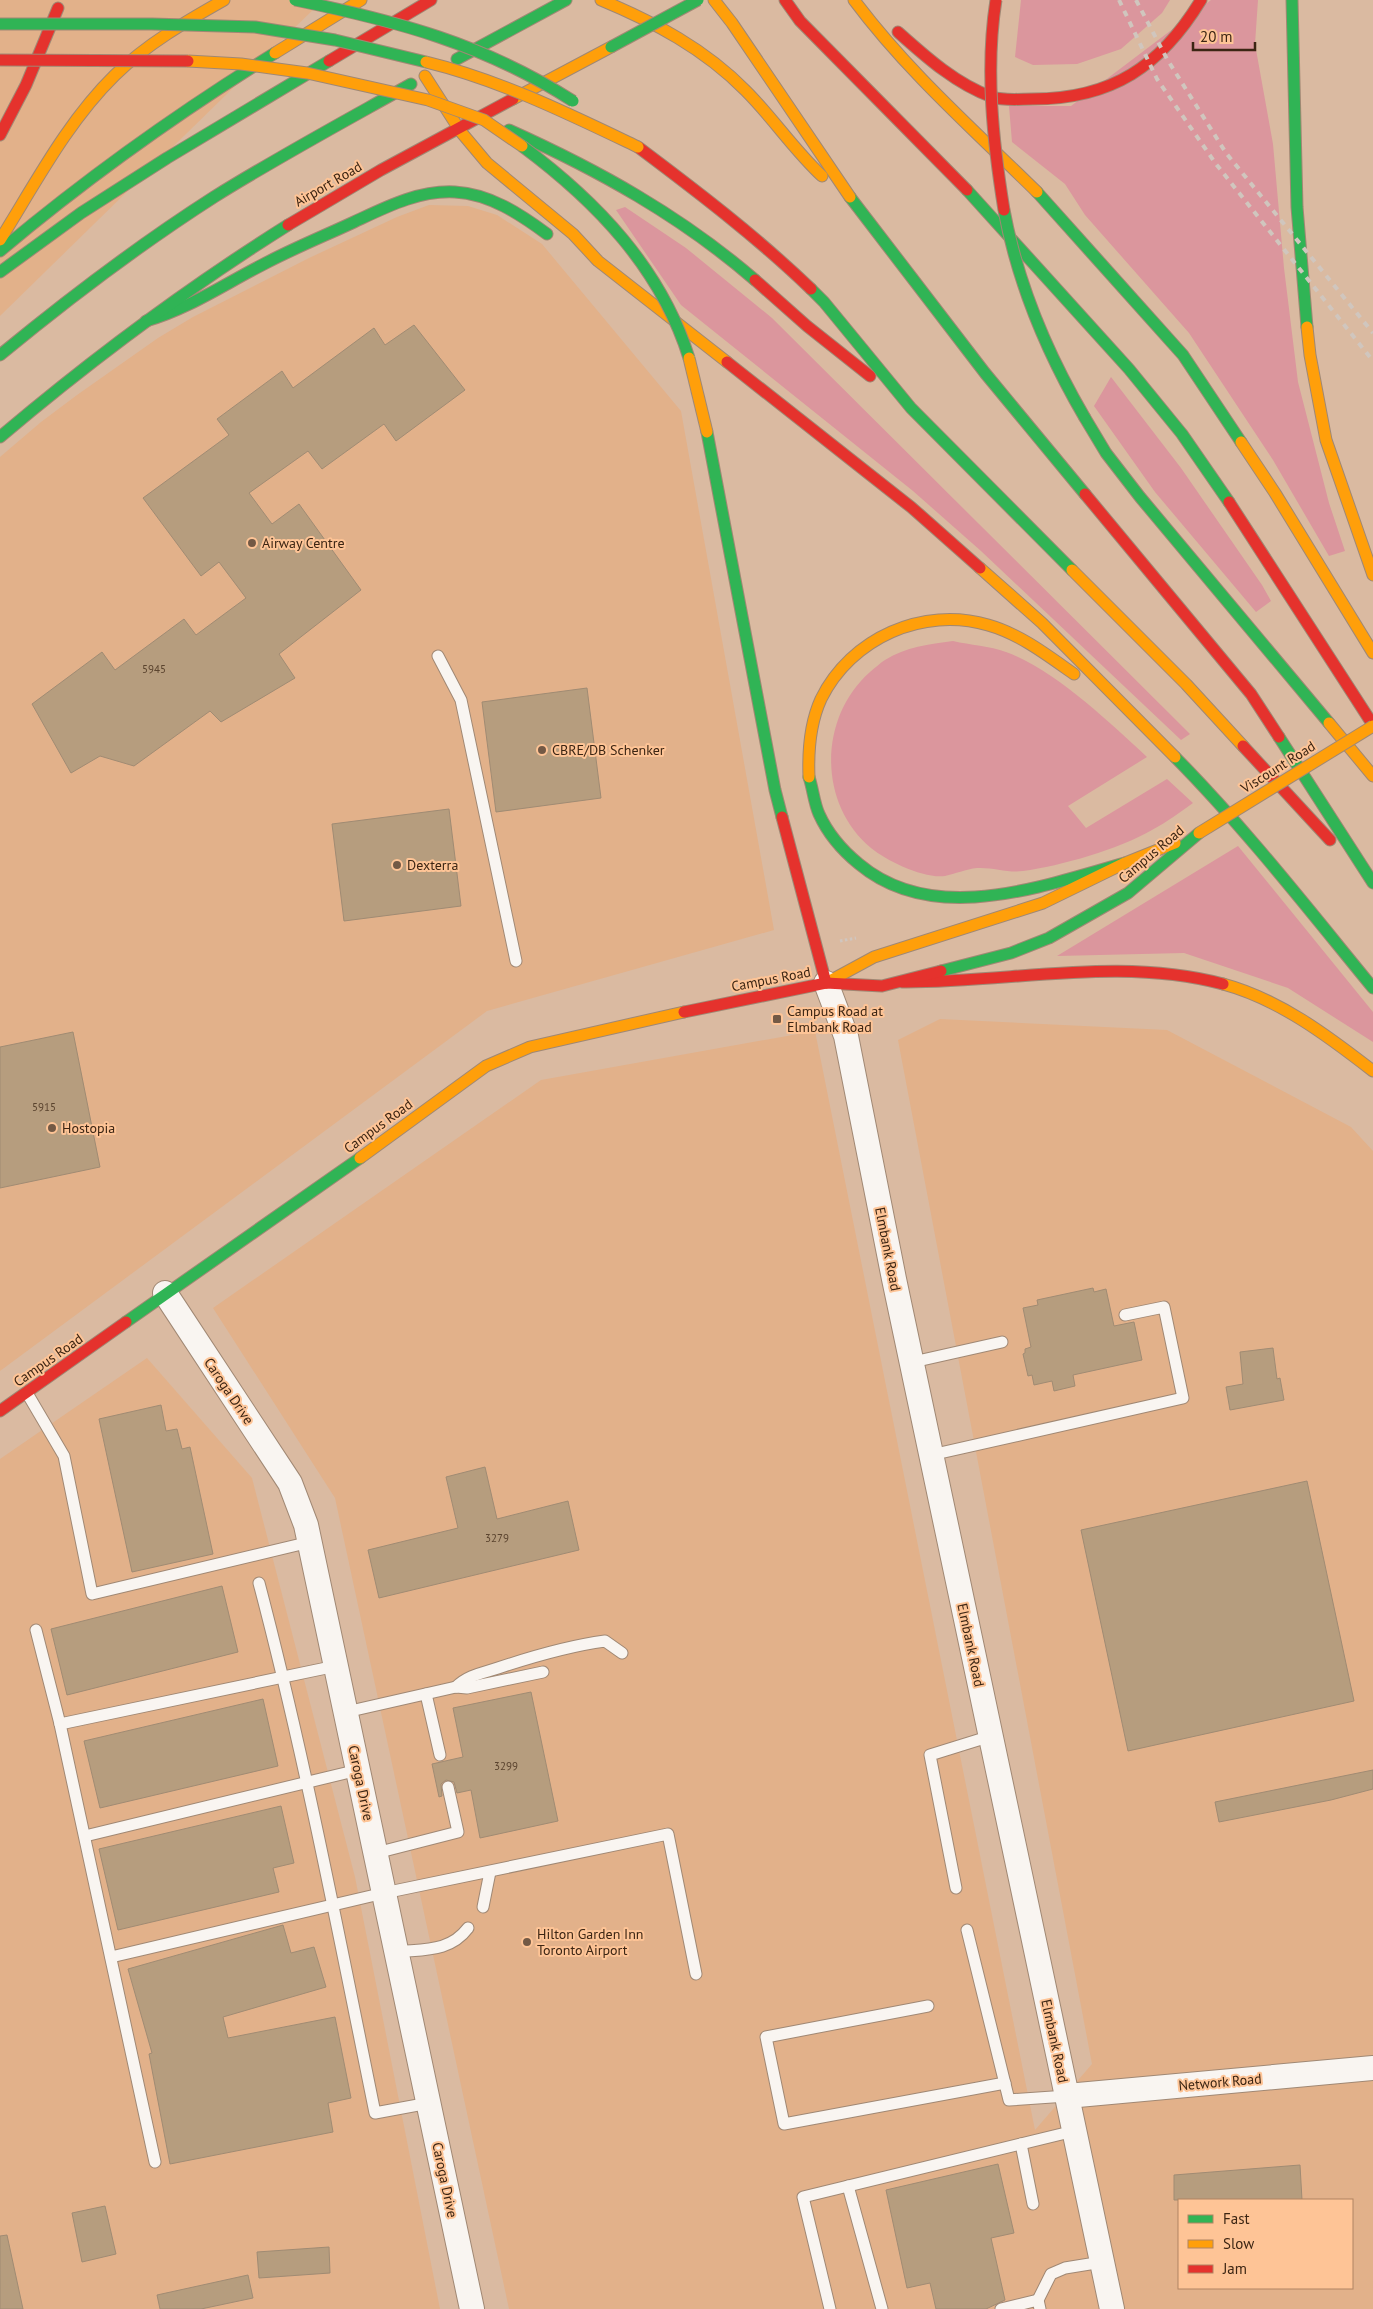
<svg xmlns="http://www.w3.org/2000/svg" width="1373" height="2309" viewBox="0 0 1373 2309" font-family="'PT Sans',sans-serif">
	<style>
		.built { fill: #e2b18a; fill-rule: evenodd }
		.green { fill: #db969d }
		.building { fill: #b69d7e; stroke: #a08b73 }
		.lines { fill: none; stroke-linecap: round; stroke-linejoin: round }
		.lane-casing { stroke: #a08874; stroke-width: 13 }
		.street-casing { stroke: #a08874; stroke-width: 26 }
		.fast-casing { stroke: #a08874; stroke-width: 13 }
		.slow-casing { stroke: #a08874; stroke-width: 13 }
		.jam-casing { stroke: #a08874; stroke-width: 13 }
		.path { stroke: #d0c6bf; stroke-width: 3; stroke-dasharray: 2.5 2.5; stroke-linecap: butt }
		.lane { stroke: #f9f5f1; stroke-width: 11 }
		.street { stroke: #f9f5f1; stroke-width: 24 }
		.fast { stroke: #30b455; stroke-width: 11 }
		.slow { stroke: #ff9f0a; stroke-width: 11 }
		.jam { stroke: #e5322d; stroke-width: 11 }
		.rail { stroke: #d0c6be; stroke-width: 4; stroke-dasharray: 6 6; stroke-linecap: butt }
		.fast-bridge-casing { stroke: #a08874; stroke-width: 13; stroke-linecap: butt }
		.slow-bridge-casing { stroke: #a08874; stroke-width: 13; stroke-linecap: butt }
		.jam-bridge-casing { stroke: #a08874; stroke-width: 13; stroke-linecap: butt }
		.fast-bridge { stroke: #30b455; stroke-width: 11 }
		.slow-bridge { stroke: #ff9f0a; stroke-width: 11 }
		.jam-bridge { stroke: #e5322d; stroke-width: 11 }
		.poi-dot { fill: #735945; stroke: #fec496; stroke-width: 2 }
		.labels { text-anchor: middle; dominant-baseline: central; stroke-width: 4; stroke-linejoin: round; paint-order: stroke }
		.number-label { font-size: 11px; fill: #5a432e }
		.street-label { font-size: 14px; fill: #3c2513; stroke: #fec496 }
		.poi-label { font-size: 14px; fill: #3c2513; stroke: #fec496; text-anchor: start }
	</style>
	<rect width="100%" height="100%" fill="#dabaa1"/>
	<g class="built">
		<path d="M 0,0 L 323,0 L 0,316 Z"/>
		<path d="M 429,205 L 468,206 L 497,215 L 542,244 L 681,411 L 774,930 L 487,1011 L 0,1371 L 0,457 L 41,422 L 77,395 L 158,338 L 193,317 L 309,258 L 397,217 Z"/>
		<path d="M 940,1019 L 1167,1030 L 1351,1127 L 1373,1151 L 1373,2309 L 509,2309 L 335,1498 L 213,1308 L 541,1080 L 815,1031 L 1035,2130 L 1092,2064 L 898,1040 ZM 1179,2200 L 1352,2200 L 1352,2288 L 1179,2288 Z"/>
		<path d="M 147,1358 L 252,1478 L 355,1877 L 440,2309 L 0,2309 L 0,1459 Z"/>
	</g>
	<g class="green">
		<path d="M 1021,0 L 1170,0 L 1162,13 L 1121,49 L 1077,64 L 1033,65 L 1015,57 Z"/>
		<path d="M 1211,0 L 1258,0 L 1255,44 L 1273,144 L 1284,268 L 1298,382 L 1329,503 L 1345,551 L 1329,556 L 1273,460 L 1189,333 L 1085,215 L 1065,184 L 1012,142 L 1009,106 L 1071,106 Z"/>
		<path d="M 625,207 L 686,248 L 772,318 L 1190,734 L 1181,740 L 981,551 L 913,491 L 681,305 L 616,210 Z"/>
		<path d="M 1111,377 L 1181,468 L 1262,585 L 1271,601 L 1256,612 L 1155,492 L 1094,406 Z"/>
		<path d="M 953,641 C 970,645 990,646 1006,652 C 1055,670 1109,722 1147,757 L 1068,806 L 1086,828 L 1167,779 L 1193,803 C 1180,812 1167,822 1152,830 C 1119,849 1061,866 1023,871 C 1008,873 992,867 977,868 C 966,869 955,874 945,876 C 924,879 887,861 871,848 C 817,803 819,717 870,672 C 875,668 880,663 885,660 C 906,647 929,644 953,641 Z"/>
		<path d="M 1238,846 L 1373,1012 L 1373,1042 L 1288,988 L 1184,953 L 1057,956 Z"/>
	</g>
	<g class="building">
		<path d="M 414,325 L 465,390 L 396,441 L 384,424 L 322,469 L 308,451 L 249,493 L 272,524 L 299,504 L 361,590 L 279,654 L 295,678 L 221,722 L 210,711 L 134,766 L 100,756 L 71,773 L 32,704 L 102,652 L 115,670 L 184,619 L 196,635 L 246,598 L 219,562 L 201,576 L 143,498 L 229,435 L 217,419 L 282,371 L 293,388 L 374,328 L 385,345 Z"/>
		<path d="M 587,688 L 601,798 L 496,812 L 482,702 Z"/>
		<path d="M 449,809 L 461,906 L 344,921 L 332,824 Z"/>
		<path d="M 73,1032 L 100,1167 L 0,1188 L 0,1047 Z"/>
		<path d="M 1093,1288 L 1094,1292 L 1106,1289 L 1114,1326 L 1134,1322 L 1142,1360 L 1073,1375 L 1075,1386 L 1054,1391 L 1052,1381 L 1034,1385 L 1032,1375 L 1028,1376 L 1023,1354 L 1025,1353 L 1025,1349 L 1031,1347 L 1023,1308 L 1038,1305 L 1037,1300 Z"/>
		<path d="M 1273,1348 L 1277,1379 L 1280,1378 L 1284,1400 L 1230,1410 L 1226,1387 L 1243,1384 L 1240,1352 Z"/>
		<path d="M 161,1405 L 166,1431 L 177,1429 L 182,1449 L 190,1447 L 213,1554 L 132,1572 L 99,1419 Z"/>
		<path d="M 485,1467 L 497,1519 L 568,1501 L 579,1550 L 379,1598 L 368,1550 L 458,1528 L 446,1477 Z"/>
		<path d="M 1307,1481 L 1354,1701 L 1128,1751 L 1081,1530 Z"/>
		<path d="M 222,1586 L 238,1652 L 67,1695 L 51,1629 Z"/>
		<path d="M 531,1692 L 558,1821 L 480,1838 L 471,1790 L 457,1793 L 454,1782 L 446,1780 L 441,1784 L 442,1796 L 439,1797 L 432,1764 L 463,1757 L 453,1708 Z"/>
		<path d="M 263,1699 L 278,1766 L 100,1808 L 84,1741 Z"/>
		<path d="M 1373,1770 L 1373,1789 L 1331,1800 L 1219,1822 L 1215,1802 Z"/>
		<path d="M 281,1806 L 294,1863 L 273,1868 L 279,1892 L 118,1930 L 99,1849 Z"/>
		<path d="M 283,1925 L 291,1953 L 314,1947 L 326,1987 L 223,2017 L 228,2038 L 335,2017 L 351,2098 L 328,2103 L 333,2132 L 170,2164 L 149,2054 L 152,2053 L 128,1969 Z"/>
		<path d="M 998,2164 L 1014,2233 L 991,2238 L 1005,2300 L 986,2309 L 936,2309 L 930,2283 L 907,2288 L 886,2190 Z"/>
		<path d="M 1300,2165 L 1302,2200 L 1174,2200 L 1174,2175 Z"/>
		<path d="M 105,2206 L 116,2254 L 82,2262 L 72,2213 Z"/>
		<path d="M 7,2235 L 23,2309 L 0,2309 L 0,2236 Z"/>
		<path d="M 329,2247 L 330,2273 L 259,2278 L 257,2252 Z"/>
		<path d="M 248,2275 L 253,2298 L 201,2309 L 160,2309 L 157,2295 Z"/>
	</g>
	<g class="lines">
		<g class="lane-casing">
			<g id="lane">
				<path d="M 438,656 L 461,700 L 516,961"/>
				<path d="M 913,1362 L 1002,1342"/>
				<path d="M 27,1393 L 64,1456 L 92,1594 L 310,1542"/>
				<path d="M 931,1455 L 1183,1398 L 1164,1307 L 1125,1315"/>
				<path d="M 259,1583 C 305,1758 339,1936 375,2113 L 429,2103"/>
				<path d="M 36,1630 L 60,1724 L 155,2162"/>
				<path d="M 456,1687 C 468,1675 483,1673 498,1668 C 534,1656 568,1646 605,1641 L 622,1653"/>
				<path d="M 426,1694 L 440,1755"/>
				<path d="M 346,1712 L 456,1687 L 467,1688 L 543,1672"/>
				<path d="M 60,1724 L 336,1666"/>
				<path d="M 85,1836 L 358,1770"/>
				<path d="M 376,1853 L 458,1832 L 448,1787"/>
				<path d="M 956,1888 L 930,1755 L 991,1736"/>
				<path d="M 483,1907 L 490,1872"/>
				<path d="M 967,1930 L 1009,2100 L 1067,2096"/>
				<path d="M 397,1952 C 424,1949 450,1952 468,1928"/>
				<path d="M 111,1957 L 384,1893 L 668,1834 L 696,1974"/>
				<path d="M 928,2006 L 766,2037 L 784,2124 L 1005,2083"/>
				<path d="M 1021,2144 L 1033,2204"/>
				<path d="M 848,2186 L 882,2309"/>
				<path d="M 1038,2300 L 1051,2274 L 1065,2268 L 1102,2262"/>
				<path d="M 830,2309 L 803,2197 L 1074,2131"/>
				<path d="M 1001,2309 L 1038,2300 L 1040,2309"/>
			</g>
		</g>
		<g class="street-casing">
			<g id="street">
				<path d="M 826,983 L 846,1036 L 894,1279 L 1112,2309"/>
				<path d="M 165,1293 L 290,1483 L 306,1525 L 472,2309"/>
				<path d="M 1067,2096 L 1373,2068"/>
			</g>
		</g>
		<g class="fast-casing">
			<g id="fast">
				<path d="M 1292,0 L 1297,207 L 1307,327"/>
				<path d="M 457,59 L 566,0"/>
				<path d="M 509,130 C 598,170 681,216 755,280"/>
				<path d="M 967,190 L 1129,369 L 1182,434 L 1229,502"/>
				<path d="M 1037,192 L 1183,355 L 1241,442"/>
				<path d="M 850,197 L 985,373 L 1085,494"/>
				<path d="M 0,251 C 87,178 178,113 275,53"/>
				<path d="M 0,272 L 81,213 L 167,158 L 329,61"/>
				<path d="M 811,289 L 824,302 L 911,408 L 1072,570"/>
				<path d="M 146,321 C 188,309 223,285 262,265 C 292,249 324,236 354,222 C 386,207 419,190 455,192 C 490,194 520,214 547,234"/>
				<path d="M 0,355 C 68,299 139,245 214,197 C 278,157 345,121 411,84"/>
				<path d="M 1085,418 L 1106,453 L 1140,497 L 1329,723"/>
				<path d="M 707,432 L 775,790 L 782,817"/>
				<path d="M 0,437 C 91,360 186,289 288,225"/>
				<path d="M 1279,737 L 1373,883"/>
				<path d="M 1175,757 C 1246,829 1309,910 1373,988"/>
				<path d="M 809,777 C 813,789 814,803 819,814 C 828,834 843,851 859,864 C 934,927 1042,886 1125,863"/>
				<path d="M 941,971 L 1011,953 L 1049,938 L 1128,893 L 1199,833"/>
				<path d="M 126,1322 L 360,1158"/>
			</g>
		</g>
		<g class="slow-casing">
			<g id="slow">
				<path d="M 601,0 C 654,22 705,49 746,91 C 773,118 794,150 822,176"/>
				<path d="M 714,0 L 732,23 L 850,197"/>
				<path d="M 854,0 C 907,71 974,130 1037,192"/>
				<path d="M 275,53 L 361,0"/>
				<path d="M 425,76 L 461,132 L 487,163 L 573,234 L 598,261 L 727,362"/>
				<path d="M 513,99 L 611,47"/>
				<path d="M 0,240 C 35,184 67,122 115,75 C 147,44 185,22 224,0"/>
				<path d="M 1307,327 L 1310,355 L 1326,440 L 1373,575"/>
				<path d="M 1241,442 L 1275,493 L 1373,653"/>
				<path d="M 980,568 L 1042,623 L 1175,757"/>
				<path d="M 1072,570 L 1186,684 L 1243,746"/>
				<path d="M 1329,723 L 1373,776"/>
				<path d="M 809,777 C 808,752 810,723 821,699 C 851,638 923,606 988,625 C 1020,634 1047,655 1074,674"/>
				<path d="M 826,983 L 874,957 L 1043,903 L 1125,863 L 1175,843"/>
				<path d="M 1223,984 C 1279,999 1328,1036 1373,1071"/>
				<path d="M 360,1158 L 486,1066 L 530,1047 L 684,1012"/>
			</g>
		</g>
		<g class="jam-casing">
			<g id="jam">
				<path d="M 785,0 L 800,21 L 967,190"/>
				<path d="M 898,32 C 926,57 956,84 992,97 C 1004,101 1020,99 1033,99 C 1112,99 1161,66 1201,0"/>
				<path d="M 329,61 L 431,0"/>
				<path d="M 0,135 L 26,85 L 58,8"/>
				<path d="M 638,147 C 698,192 757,237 811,289"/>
				<path d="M 288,225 L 381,170 L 513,99"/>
				<path d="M 755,280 L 807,326 L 870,376"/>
				<path d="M 727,362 L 911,507 L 980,568"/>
				<path d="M 1085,494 L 1251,694 L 1279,737"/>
				<path d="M 1229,502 L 1373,725"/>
				<path d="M 1243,746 L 1330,840"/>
				<path d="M 782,817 L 826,983"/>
				<path d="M 902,982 C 1009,983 1118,956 1223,984"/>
				<path d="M 684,1012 L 826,983 L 882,986 L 941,971"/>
				<path d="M 0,1411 L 126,1322"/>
			</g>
		</g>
		<path class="path" d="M 840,941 L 856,938"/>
		<use href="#lane" class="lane"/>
		<use href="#street" class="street"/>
		<use href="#fast" class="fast"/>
		<use href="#slow" class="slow"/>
		<use href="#jam" class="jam"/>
		<g class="rail">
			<path d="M 1119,0 L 1157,79 L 1216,164 L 1373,361"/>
			<path d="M 1136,0 L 1167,59 L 1226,153 L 1373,333"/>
		</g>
		<g class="fast-bridge-casing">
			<g id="fast-bridge">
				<path d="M 295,0 C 397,21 484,44 573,101"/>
				<path d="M 0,24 L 152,24 L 255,27 L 335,40 L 426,62"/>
				<path d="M 611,47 L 698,0"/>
				<path d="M 522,146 C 596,201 661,268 689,358"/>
				<path d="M 1004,210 C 1018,285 1047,353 1085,418"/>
			</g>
		</g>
		<g class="slow-bridge-casing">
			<g id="slow-bridge">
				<path d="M 188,61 L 241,64 L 307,73 L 428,100 L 484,120 L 522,146"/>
				<path d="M 426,62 C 500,80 569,114 638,147"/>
				<path d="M 689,358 L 707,432"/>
				<path d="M 1199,833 L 1373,726"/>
			</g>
		</g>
		<g class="jam-bridge-casing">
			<g id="jam-bridge">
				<path d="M 996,0 C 985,69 993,142 1004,210"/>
				<path d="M 0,60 L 188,61"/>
			</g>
		</g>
		<use href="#fast-bridge" class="fast-bridge"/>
		<use href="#slow-bridge" class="slow-bridge"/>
		<use href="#jam-bridge" class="jam-bridge"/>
	</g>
	<g class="poi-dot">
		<circle cx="252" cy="543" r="5"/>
		<circle cx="542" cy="750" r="5"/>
		<circle cx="397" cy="865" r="5"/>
		<rect x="772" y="1014" width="10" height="10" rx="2.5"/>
		<circle cx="52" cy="1128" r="5"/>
		<circle cx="527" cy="1942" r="5"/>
	</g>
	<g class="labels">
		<g class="number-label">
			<text x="154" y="669">5945</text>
			<text x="44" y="1107">5915</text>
			<text x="497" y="1538">3279</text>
			<text x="506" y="1766">3299</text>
		</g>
		<g class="street-label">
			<text transform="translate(328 184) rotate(-30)">Airport Road</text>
			<text transform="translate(1278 767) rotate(-32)">Viscount Road</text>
			<text transform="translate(1151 854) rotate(-40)">Campus Road</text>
			<text transform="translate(771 979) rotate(-11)">Campus Road</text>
			<text transform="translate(378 1126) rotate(-36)">Campus Road</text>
			<text transform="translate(888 1249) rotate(79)">Elmbank Road</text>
			<text transform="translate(48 1360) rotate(-35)">Campus Road</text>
			<text transform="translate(229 1391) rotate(56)">Caroga Drive</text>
			<text transform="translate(971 1645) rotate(78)">Elmbank Road</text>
			<text transform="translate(361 1783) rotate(78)">Caroga Drive</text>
			<text transform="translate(1055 2041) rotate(78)">Elmbank Road</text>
			<text transform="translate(1220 2082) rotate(-5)">Network Road</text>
			<text transform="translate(445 2180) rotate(78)">Caroga Drive</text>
		</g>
		<g class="poi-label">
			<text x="262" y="543">Airway Centre</text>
			<text x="552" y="750">CBRE/DB Schenker</text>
			<text x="407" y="865">Dexterra</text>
			<text x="787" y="1011">Campus Road at<tspan x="787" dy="16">Elmbank Road</tspan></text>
			<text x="62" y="1128">Hostopia</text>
			<text x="537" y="1934">Hilton Garden Inn<tspan x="537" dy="16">Toronto Airport</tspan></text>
		</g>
	</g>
	<rect x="1178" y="2199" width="175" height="90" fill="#fec496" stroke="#b08462"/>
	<rect x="1188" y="2215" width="25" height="8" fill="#30b455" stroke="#b08462"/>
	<text x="1223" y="2224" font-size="15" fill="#3c2513">Fast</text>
	<rect x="1188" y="2240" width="25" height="8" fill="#ff9f0a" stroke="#b08462"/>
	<text x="1223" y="2249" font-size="15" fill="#3c2513">Slow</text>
	<rect x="1188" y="2265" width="25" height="8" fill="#e5322d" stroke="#b08462"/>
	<text x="1223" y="2274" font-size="15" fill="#3c2513">Jam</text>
	<path d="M1193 42v8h62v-8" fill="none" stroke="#3c2513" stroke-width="2.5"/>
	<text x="1200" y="42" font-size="15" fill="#3c2513" stroke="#fec496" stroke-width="4" paint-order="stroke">20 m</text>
</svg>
